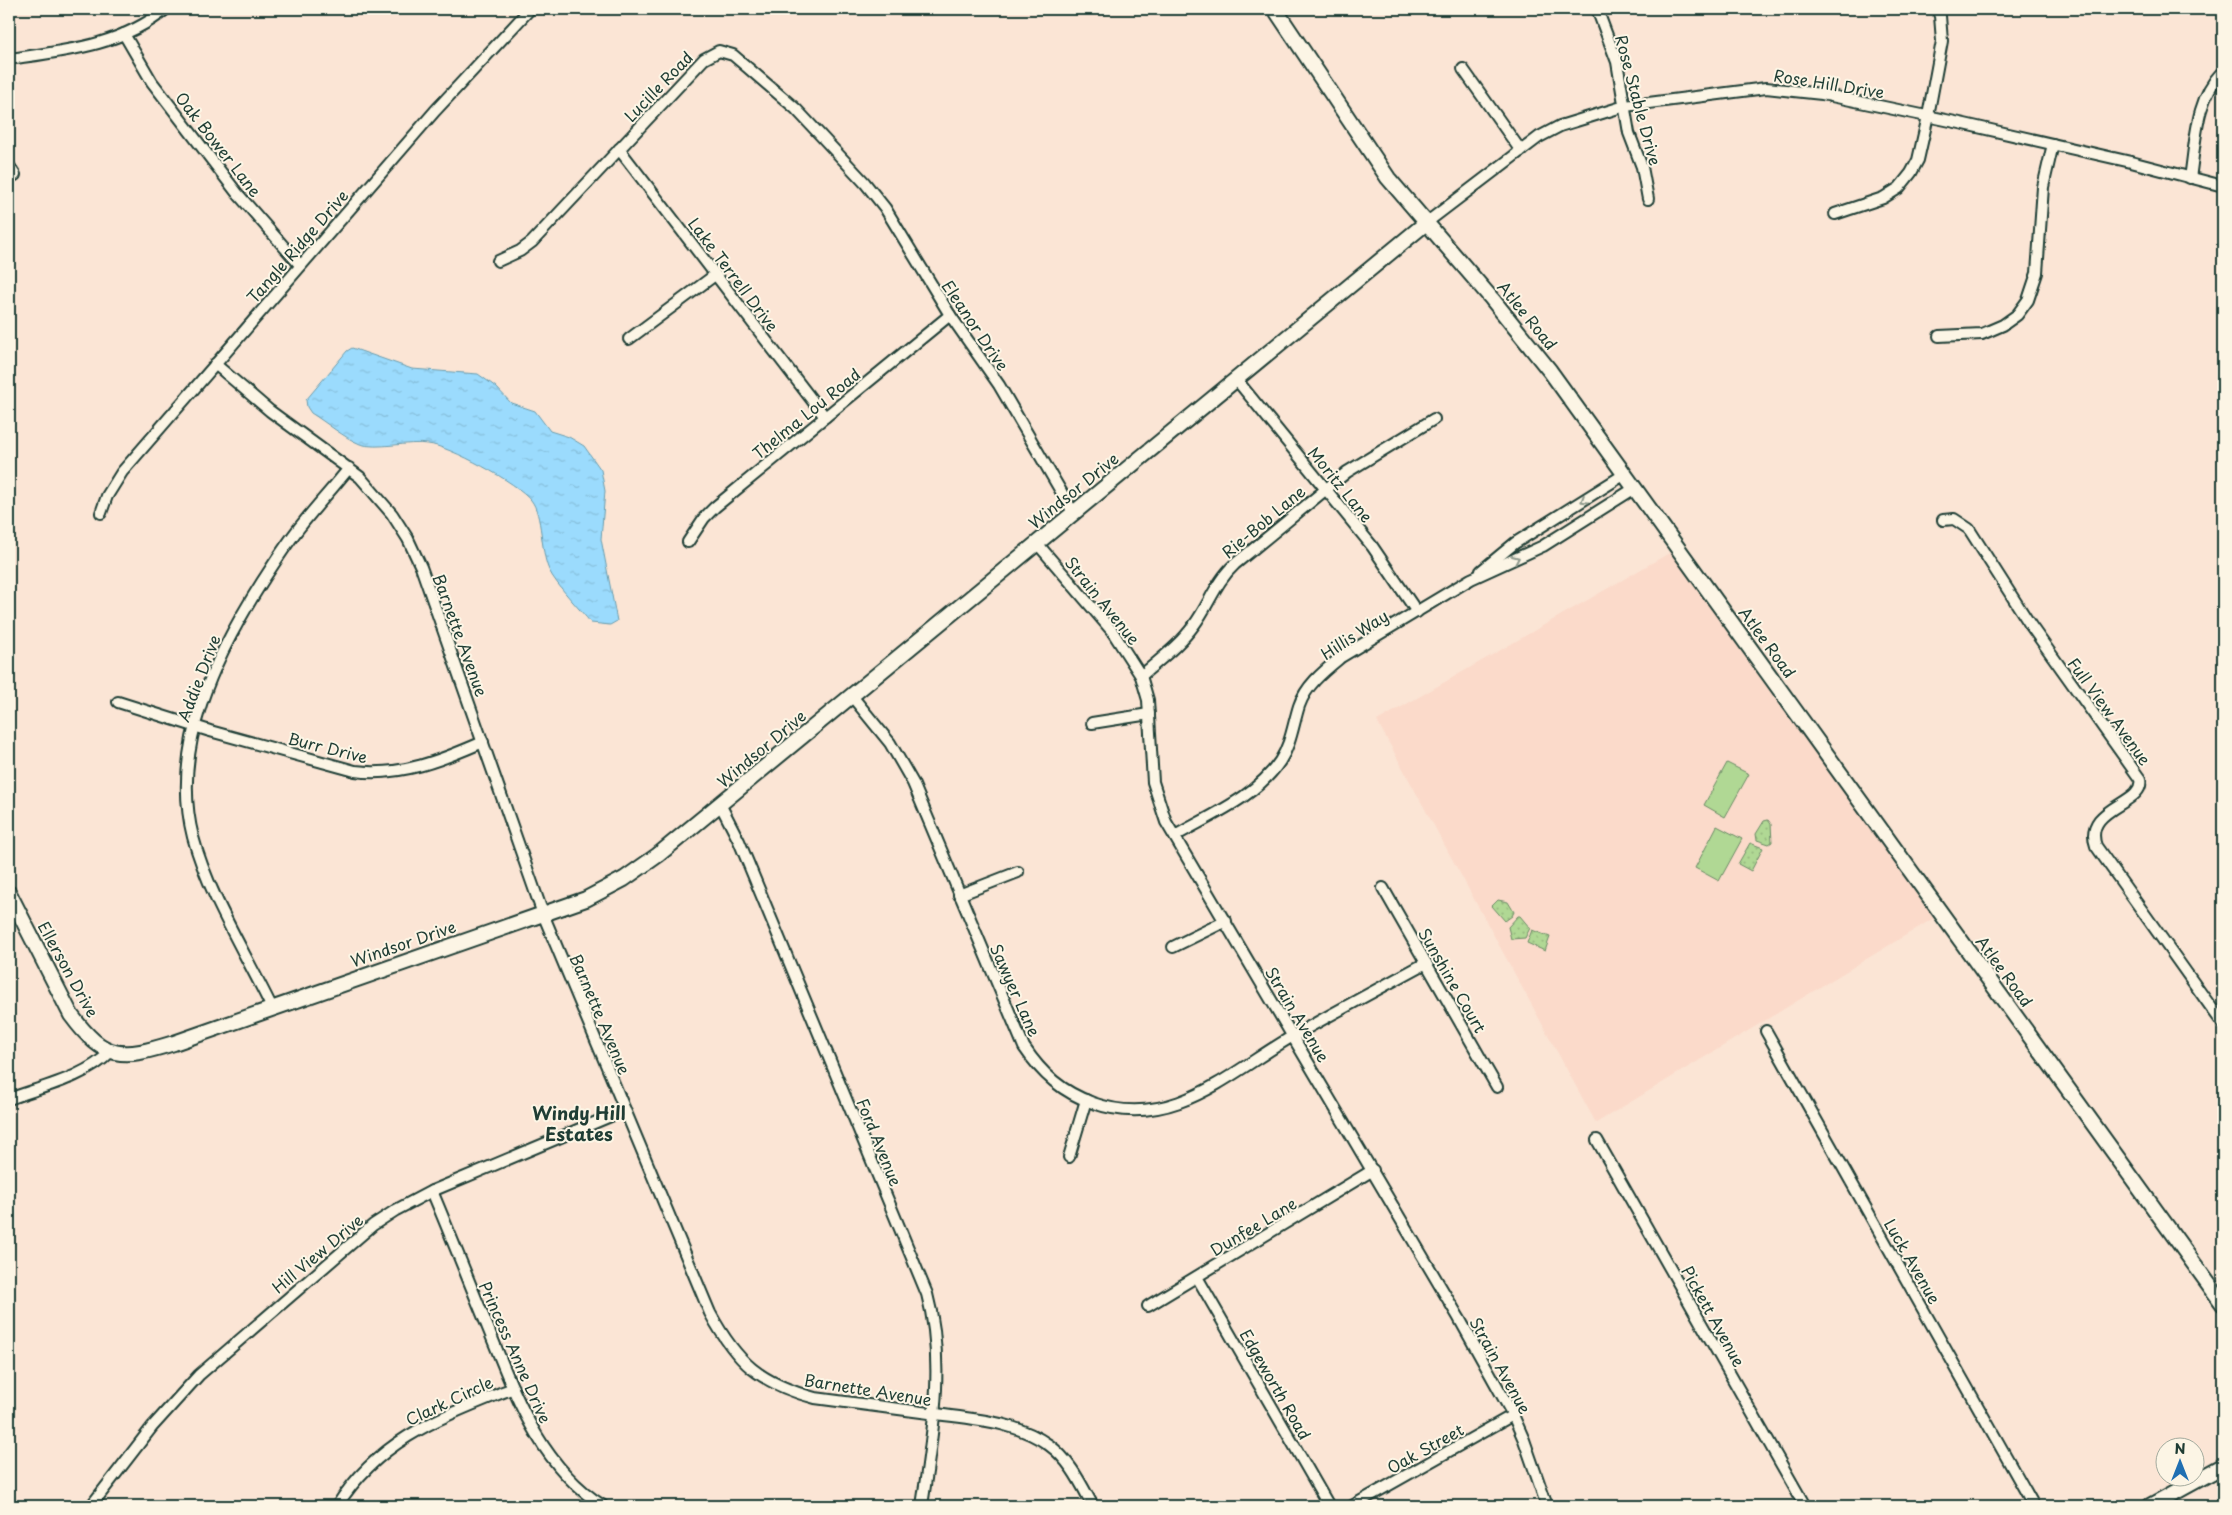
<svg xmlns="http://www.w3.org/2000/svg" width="2232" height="1515" viewBox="0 0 2232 1515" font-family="'Playpen Sans',sans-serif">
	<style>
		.built { fill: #fbdaca }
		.park { fill: url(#park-dots); stroke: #688a64 }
		.pitch { fill: #b0d894; stroke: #688a64 }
		.water { fill: url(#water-ripples); stroke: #699cad }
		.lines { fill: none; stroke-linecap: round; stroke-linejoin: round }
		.street-casing { stroke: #1f3d34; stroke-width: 14 }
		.secondary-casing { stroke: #1f3d34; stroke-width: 18 }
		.street { stroke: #fcf5e5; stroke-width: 10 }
		.secondary { stroke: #fcf5e5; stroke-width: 14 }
		.oneway { stroke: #8e998c }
		.labels { text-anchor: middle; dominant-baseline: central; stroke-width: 4; stroke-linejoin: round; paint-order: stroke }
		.street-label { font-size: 16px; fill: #1f3d34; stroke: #fcf5e5 }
		.neighbourhood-label { font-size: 18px; font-weight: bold; fill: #1f3d34; stroke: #fcf5e5 }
	</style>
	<defs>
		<pattern id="park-dots" width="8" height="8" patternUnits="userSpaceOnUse" patternTransform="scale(1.25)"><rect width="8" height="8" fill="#b0d894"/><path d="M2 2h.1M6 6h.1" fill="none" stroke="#97ba80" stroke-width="1.8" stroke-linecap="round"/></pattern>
		<pattern id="water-ripples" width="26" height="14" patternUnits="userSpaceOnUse" patternTransform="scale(1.25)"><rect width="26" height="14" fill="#9bdbfd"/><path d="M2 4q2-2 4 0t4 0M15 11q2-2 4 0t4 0" fill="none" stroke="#85bdd9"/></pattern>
	</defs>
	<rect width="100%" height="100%" fill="#fbe5d5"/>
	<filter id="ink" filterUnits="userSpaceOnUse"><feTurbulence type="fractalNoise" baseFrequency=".02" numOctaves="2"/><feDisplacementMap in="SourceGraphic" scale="10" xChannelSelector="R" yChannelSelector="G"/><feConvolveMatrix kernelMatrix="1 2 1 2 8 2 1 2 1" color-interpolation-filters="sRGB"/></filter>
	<g filter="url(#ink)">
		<path class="built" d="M 1671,552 L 1934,918 L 1596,1123 L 1377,721 Z"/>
		<g class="park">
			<path d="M 1768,820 L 1771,824 L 1772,842 L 1769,844 L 1757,840 L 1756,834 L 1764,821 Z"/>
			<path d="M 1750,843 L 1763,848 L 1751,871 L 1738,864 Z"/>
			<path d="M 1498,900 L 1508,902 L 1514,912 L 1512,916 L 1505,921 L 1492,906 Z"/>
			<path d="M 1518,916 L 1520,916 L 1530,928 L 1525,938 L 1511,939 L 1508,927 Z"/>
			<path d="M 1532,930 L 1550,937 L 1545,951 L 1527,943 Z"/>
		</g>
		<g class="pitch">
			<path d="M 1727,763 L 1749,774 L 1725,817 L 1704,805 Z"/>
			<path d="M 1717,826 L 1742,839 L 1719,881 L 1695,868 Z"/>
		</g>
		<path class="water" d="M 352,348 L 412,369 L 478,374 L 496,387 L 511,403 L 535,411 L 550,431 L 569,437 L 584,446 L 601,470 L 605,491 L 601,539 L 617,621 L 610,625 L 591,623 C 580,609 556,585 549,570 C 540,550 543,515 531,500 C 518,483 449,446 428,444 C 409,441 376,450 360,444 C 343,437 327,423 311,413 L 307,407 L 306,400 L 347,351 Z"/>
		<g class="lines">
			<g class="street-casing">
				<g id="street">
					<path d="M 1597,9 L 1617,62 L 1629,133 L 1642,167 L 1648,199"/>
					<path d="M 124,34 L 152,82 L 237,193 L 300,265"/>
					<path d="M 9,59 C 64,51 121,46 166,9"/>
					<path d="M 1463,69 L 1521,151"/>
					<path d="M 619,149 L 825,417"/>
					<path d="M 9,166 L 15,175"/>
					<path d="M 2190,178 C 2196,141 2195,100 2222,72"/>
					<path d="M 1835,214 L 1883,198 L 1899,188 L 1911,173 L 1918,160 L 1928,116 L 1942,41 L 1940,16 L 1937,9"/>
					<path d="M 1426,223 L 1539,137 L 1560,126 L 1625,106 L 1766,88 L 1822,94 L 1960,123 L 2131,162 L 2223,186"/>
					<path d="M 498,261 L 520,251 L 532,242 L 704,59 L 719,51 L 733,55 L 796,109 L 865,183 L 885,208 L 950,315 L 999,385 L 1073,512"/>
					<path d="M 1939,336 L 1982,334 L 2003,325 L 2017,315 L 2028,300 L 2037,273 L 2043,187 L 2053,144"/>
					<path d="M 629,339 L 715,275"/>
					<path d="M 215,364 L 270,411 L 360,477 L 392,514 L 408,539 L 421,567 L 543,914 L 710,1313 C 737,1363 760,1383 815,1398 C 853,1403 891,1408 929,1413 C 970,1419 1014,1420 1049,1445 C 1070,1460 1081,1484 1093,1506"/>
					<path d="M 1236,379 L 1372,546 L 1417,612"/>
					<path d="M 101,513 L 107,496 L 122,472 L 435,111 L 530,9"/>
					<path d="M 1943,520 L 1954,519 L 1969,529 L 2031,626 L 2140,779 C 2146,805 2082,806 2096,846 L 2223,1024"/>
					<path d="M 688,542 L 704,518 L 715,507 L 950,315"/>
					<path d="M 1036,542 L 1112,631 L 1141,676 L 1148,700 L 1153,782 L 1166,822 L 1459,1318 L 1513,1415 L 1524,1440 L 1547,1506"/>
					<path d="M 1481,571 L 1515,543 L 1625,474"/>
					<path d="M 1141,676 C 1159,660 1180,645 1194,625 C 1209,605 1216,581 1235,564 L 1347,472 L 1434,419"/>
					<path d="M 851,695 L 890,743 L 913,783 L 1024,1047 C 1042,1074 1062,1092 1093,1103 C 1172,1131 1229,1073 1293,1036 C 1337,1011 1382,987 1426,963"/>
					<path d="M 118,702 L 210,731 L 355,771 C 400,777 442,760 483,742"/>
					<path d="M 1092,723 L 1149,714"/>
					<path d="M 720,804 L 739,841 L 927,1294 C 946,1364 932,1436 922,1506"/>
					<path d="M 1175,836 C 1211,815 1256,797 1280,761 C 1291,744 1293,725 1299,706 C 1306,685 1324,671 1341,657 L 1471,579 L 1543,546 L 1635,488"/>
					<path d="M 1383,888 L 1497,1087"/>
					<path d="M 959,895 L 1018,872"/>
					<path d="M 1173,947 L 1226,921"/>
					<path d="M 272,1008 C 246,954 208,894 193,837 C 170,747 215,656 262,582 C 275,562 288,541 303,523 C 318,504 334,487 349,468"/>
					<path d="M 1766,1031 L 2034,1506"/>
					<path d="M 9,1099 C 41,1087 87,1077 110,1052"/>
					<path d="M 1597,1140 L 1805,1506"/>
					<path d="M 1069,1157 L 1086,1100"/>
					<path d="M 432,1191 C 451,1236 469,1282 488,1328 C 515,1394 539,1465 603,1506"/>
					<path d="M 1197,1277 L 1329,1506"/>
					<path d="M 1148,1306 L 1373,1170"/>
					<path d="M 91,1506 L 152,1427 L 199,1375 L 373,1225 L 396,1210 L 432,1191 L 625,1110"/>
					<path d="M 337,1506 C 380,1438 442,1417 513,1388"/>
					<path d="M 1352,1506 L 1513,1415"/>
				</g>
			</g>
			<g class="secondary-casing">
				<g id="secondary">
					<path d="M 1275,9 L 1388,178 L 1492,299 L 1550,371 L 2223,1304"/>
					<path d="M 9,893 L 71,1015 C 105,1061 122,1059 174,1043 L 586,899 L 624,879 L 658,855 L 1426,223"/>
					<path d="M 2150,1506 L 2223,1466"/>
				</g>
			</g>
			<use href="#street" class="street"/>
			<use href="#secondary" class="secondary"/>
		</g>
		<defs><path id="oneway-chevron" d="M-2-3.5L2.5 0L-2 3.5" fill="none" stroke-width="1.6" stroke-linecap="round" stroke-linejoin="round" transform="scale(1.25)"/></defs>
		<g class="oneway">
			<use href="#oneway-chevron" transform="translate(1584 500) rotate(148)"/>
			<use href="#oneway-chevron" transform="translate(1516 559) rotate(-24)"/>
		</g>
	</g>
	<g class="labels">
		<g class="street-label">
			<text transform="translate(1829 83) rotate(9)">Rose Hill Drive</text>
			<text transform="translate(658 86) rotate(-46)">Lucille Road</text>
			<text transform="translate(1639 100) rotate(75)">Rose Stable Drive</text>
			<text transform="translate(219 144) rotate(52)">Oak Bower Lane</text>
			<text transform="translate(297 246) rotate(-49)">Tangle Ridge Drive</text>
			<text transform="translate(734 274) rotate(53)">Lake Terrell Drive</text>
			<text transform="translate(1528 315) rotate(51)">Atlee Road</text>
			<text transform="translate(976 325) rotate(56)">Eleanor Drive</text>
			<text transform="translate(806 413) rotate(-39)">Thelma Lou Road</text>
			<text transform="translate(1341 484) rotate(51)">Moritz Lane</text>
			<text transform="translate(1073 490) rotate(-39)">Windsor Drive</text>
			<text transform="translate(1263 521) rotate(-40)">Rie-Bob Lane</text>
			<text transform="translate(1103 600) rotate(51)">Strain Avenue</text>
			<text transform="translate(1354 634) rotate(-33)">Hillis Way</text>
			<text transform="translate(461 635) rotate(70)">Barnette Avenue</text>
			<text transform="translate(1768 642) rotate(54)">Atlee Road</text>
			<text transform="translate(198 678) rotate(-69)">Addie Drive</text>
			<text transform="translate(2110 711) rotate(54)">Full View Avenue</text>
			<text transform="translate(328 747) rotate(14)">Burr Drive</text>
			<text transform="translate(761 748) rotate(-40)">Windsor Drive</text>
			<text transform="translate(403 943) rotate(-19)">Windsor Drive</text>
			<text transform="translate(69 969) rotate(61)">Ellerson Drive</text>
			<text transform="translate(2005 971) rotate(54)">Atlee Road</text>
			<text transform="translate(1453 980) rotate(60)">Sunshine Court</text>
			<text transform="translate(1016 990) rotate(66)">Sawyer Lane</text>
			<text transform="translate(601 1014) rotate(67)">Barnette Avenue</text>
			<text transform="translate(1298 1014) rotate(59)">Strain Avenue</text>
			<text transform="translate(880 1142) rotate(68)">Ford Avenue</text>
			<text transform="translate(1253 1226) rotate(-31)">Dunfee Lane</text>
			<text transform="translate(317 1253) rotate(-40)">Hill View Drive</text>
			<text transform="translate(1913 1261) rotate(60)">Luck Avenue</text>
			<text transform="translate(1714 1316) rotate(61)">Pickett Avenue</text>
			<text transform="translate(516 1352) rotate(66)">Princess Anne Drive</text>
			<text transform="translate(1501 1365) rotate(61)">Strain Avenue</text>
			<text transform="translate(1276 1384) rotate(60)">Edgeworth Road</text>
			<text transform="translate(868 1389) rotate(9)">Barnette Avenue</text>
			<text transform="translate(449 1400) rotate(-25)">Clark Circle</text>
			<text transform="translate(1425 1448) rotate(-29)">Oak Street</text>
		</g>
		<g class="neighbourhood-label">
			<text x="579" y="1112">Windy Hill<tspan x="579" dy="21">Estates</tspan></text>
		</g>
	</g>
	<rect width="2232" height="1515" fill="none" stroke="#fcf5e5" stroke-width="30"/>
	<rect x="15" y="15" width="2202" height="1485" fill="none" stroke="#1f3d34" stroke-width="2" filter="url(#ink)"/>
	<g transform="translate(2180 1462)"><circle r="24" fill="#fcf5e5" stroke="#a4ab9e"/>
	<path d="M0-4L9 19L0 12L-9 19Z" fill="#1f6fb2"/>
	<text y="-8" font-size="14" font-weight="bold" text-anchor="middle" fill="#1f3d34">N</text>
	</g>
</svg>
